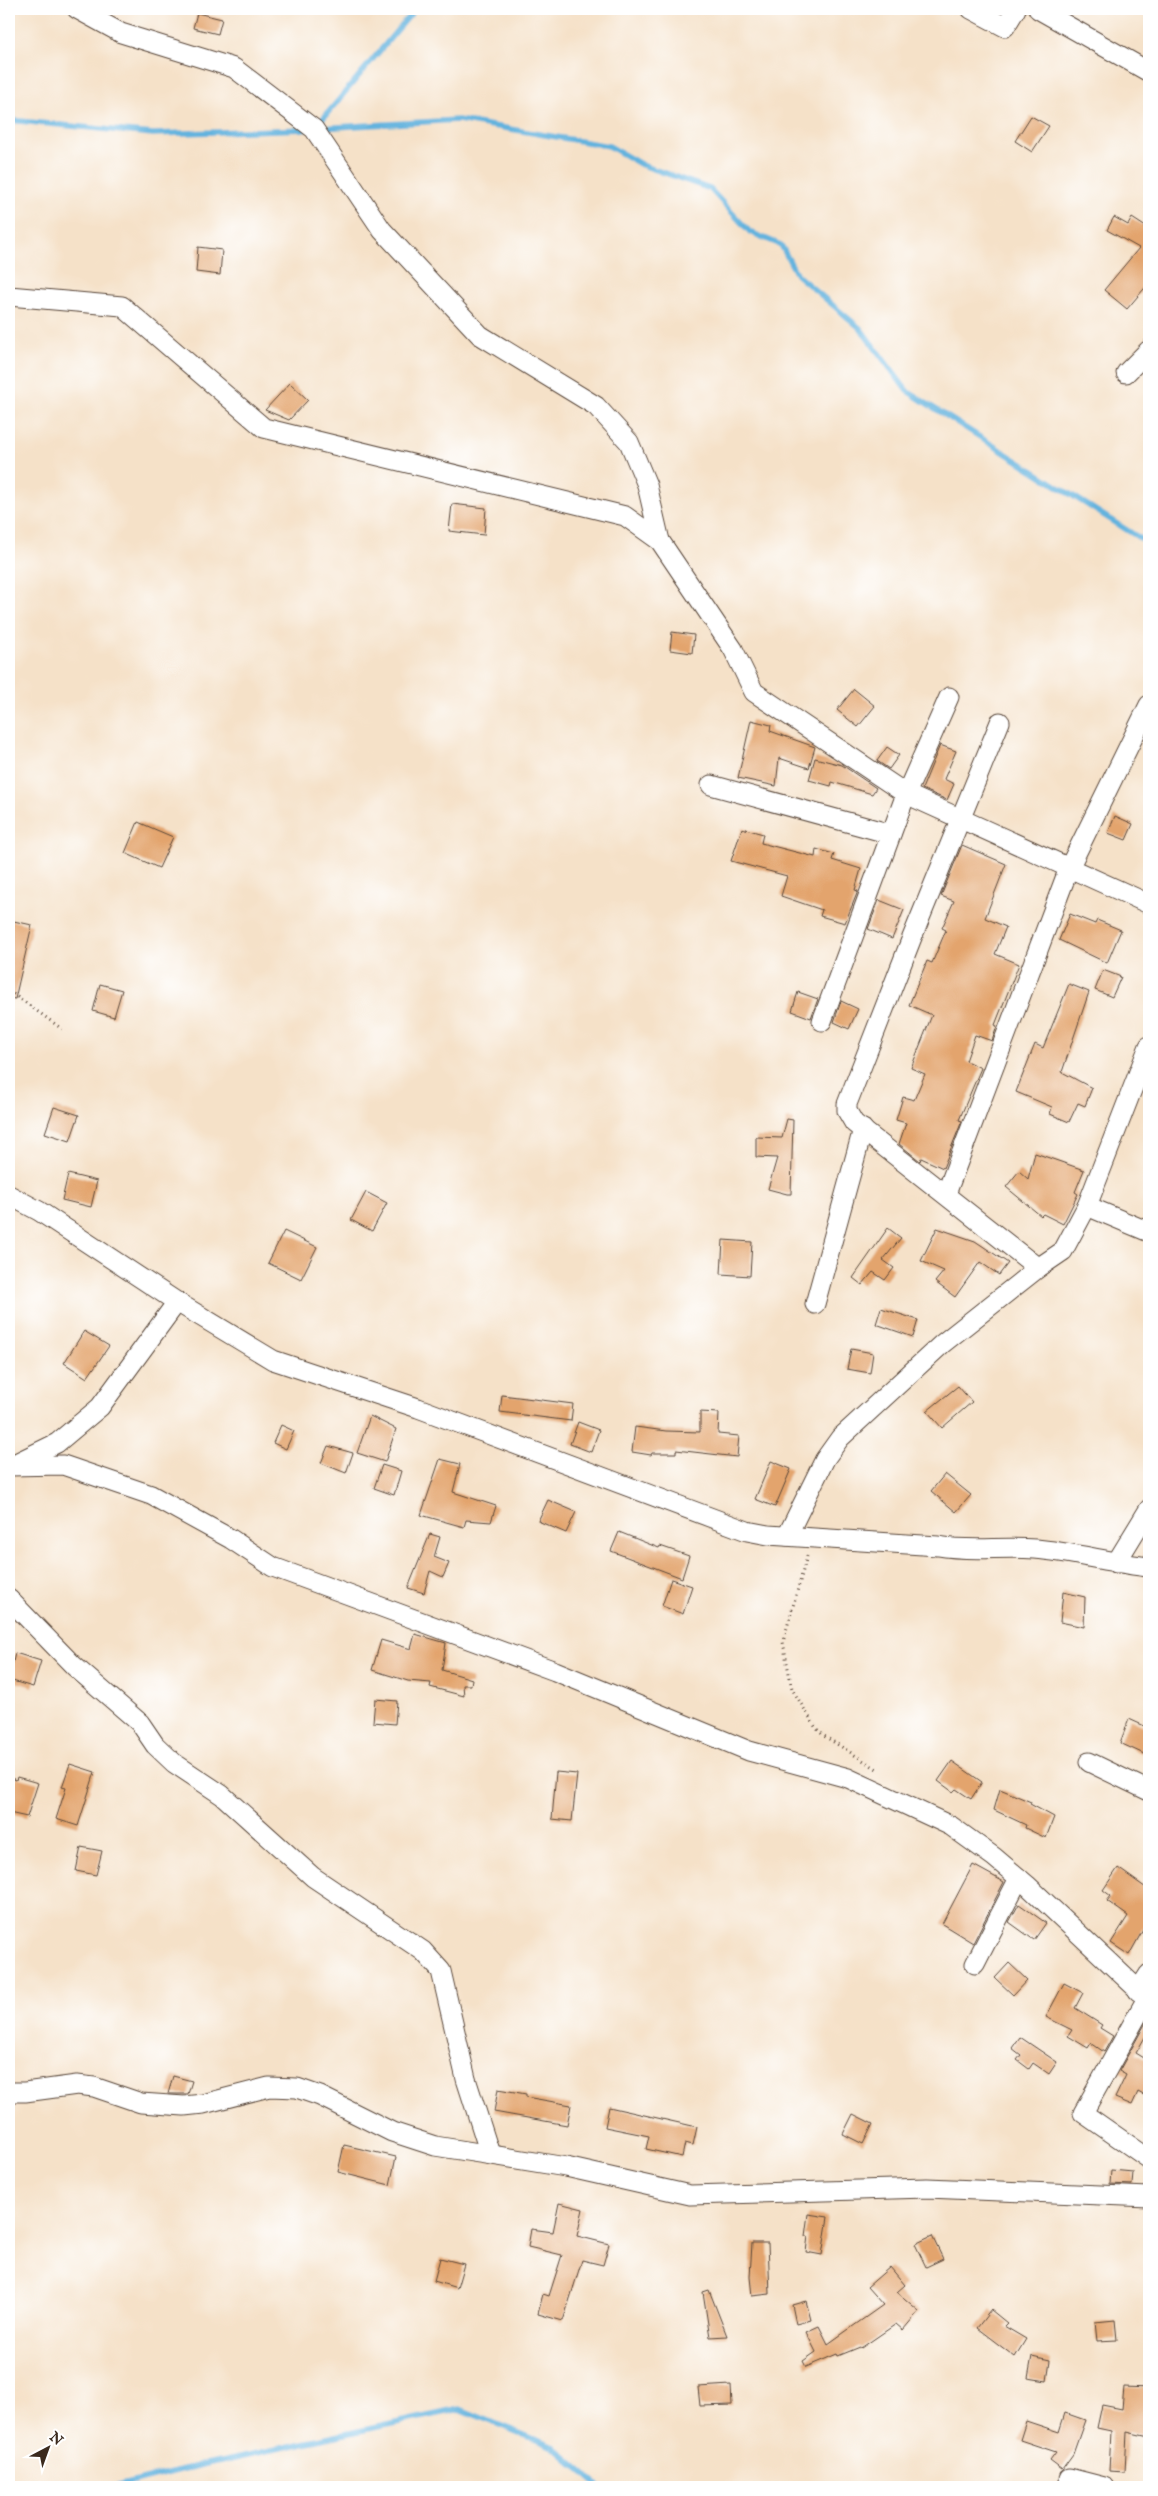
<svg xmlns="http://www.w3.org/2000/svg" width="1158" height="2496" viewBox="0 0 1158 2496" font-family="'IM FELL English',serif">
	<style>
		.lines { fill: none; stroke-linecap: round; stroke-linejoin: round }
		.stream { stroke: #64b3de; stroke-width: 5.5 }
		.building { fill: #e3a46d }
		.minor-casing { stroke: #574538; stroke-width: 21 }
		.path { stroke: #574538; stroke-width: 3; stroke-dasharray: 1 4; stroke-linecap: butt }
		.minor { stroke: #fff; stroke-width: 19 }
	</style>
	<rect width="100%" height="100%" fill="#fff"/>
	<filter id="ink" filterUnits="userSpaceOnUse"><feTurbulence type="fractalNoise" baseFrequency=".02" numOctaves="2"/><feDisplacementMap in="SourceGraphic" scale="10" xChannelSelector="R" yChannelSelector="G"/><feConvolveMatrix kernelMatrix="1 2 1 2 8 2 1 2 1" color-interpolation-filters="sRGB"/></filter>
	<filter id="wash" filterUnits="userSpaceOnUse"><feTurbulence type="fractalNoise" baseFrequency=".0096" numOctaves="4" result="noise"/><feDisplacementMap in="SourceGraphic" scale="20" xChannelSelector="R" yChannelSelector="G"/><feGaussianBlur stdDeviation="1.12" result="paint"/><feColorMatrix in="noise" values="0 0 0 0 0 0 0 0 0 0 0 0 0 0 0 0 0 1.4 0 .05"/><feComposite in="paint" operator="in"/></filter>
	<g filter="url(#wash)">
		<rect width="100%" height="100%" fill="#f5e1c8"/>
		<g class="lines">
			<g class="stream">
				<path d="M 9,120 L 153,134 L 306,129"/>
				<path d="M 315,128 L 415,9"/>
				<path d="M 318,128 L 458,120 L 609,146 L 642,165 L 710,189 L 750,232 L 781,245 L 797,275 L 860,328 L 907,391 L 1149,544"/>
				<path d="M 115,2487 L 184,2469 L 460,2409 L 554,2447 L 600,2487"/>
			</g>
		</g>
		<g id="blocks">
			<g class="building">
				<path d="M 197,13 L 222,19 L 218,34 L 193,28 Z"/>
				<path d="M 1031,116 L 1049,126 L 1032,152 L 1015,141 Z"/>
				<path d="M 1114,217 L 1128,225 L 1132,218 L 1149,229 L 1149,283 L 1127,309 L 1104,290 L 1139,248 L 1107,230 Z"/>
				<path d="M 198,247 L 222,250 L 220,275 L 196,272 Z"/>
				<path d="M 290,383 L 308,400 L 289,420 L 265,410 Z"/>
				<path d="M 452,504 L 486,508 L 484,535 L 449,531 Z"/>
				<path d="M 672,632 L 694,635 L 692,653 L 670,650 Z"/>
				<path d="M 854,689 L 875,706 L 858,727 L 837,710 Z"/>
				<path d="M 751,720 L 771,725 L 770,731 L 815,747 L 809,768 L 779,758 L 776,786 L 738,778 Z"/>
				<path d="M 940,745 L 956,751 L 944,779 L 954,784 L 947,800 L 922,789 Z"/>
				<path d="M 887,747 L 899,755 L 889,769 L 877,761 Z"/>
				<path d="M 815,758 L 842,765 L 876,788 L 872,794 L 832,782 L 831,786 L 809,780 Z"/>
				<path d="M 1115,816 L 1133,824 L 1126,840 L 1108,833 Z"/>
				<path d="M 138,822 L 173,837 L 159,868 L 125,853 Z"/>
				<path d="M 742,828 L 763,834 L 761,843 L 815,857 L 816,849 L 834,854 L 832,860 L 861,869 L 855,890 L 858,891 L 845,923 L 820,916 L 822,910 L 781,896 L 787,876 L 731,861 Z"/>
				<path d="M 962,845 L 1006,864 L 985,918 L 1006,927 L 995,954 L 1019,964 L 995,1025 L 997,1026 L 992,1041 L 975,1035 L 966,1061 L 981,1068 L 959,1120 L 962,1121 L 943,1168 L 921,1158 L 920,1161 L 899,1144 L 906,1123 L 896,1120 L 903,1097 L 914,1100 L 925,1074 L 911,1068 L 932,1015 L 909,1005 L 927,961 L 932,963 L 946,930 L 942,928 L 954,901 L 941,896 Z"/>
				<path d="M 879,900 L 904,910 L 892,939 L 868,929 Z"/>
				<path d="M 1070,914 L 1095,924 L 1097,920 L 1121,930 L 1107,963 L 1059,940 Z"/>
				<path d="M 9,920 L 32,925 L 15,999 L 9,998 Z"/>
				<path d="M 1103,970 L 1121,977 L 1112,997 L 1095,990 Z"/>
				<path d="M 100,984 L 122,990 L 114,1017 L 93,1011 Z"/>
				<path d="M 1069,984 L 1089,992 L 1062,1072 L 1092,1088 L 1085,1106 L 1078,1103 L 1069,1122 L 1050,1114 L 1052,1107 L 1016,1092 L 1035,1044 L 1043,1048 Z"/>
				<path d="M 798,992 L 818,999 L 811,1018 L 792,1011 Z"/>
				<path d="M 841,1001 L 858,1009 L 849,1029 L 834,1022 Z"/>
				<path d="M 54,1107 L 79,1115 L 70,1141 L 45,1133 Z"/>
				<path d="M 787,1119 L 793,1120 L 791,1194 L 787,1194 L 768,1189 L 777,1158 L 756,1157 L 756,1137 L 782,1138 Z"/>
				<path d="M 1035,1153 L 1084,1170 L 1075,1192 L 1078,1194 L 1063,1224 L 1043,1214 L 1041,1216 L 1006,1187 L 1019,1171 L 1028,1179 Z"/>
				<path d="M 68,1174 L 97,1181 L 91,1207 L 62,1200 Z"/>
				<path d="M 366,1192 L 387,1203 L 372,1231 L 351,1220 Z"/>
				<path d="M 888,1228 L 901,1238 L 883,1260 L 894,1268 L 885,1280 L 873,1272 L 862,1285 L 853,1278 Z"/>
				<path d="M 937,1228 L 975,1241 L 1008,1263 L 999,1275 L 980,1262 L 955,1297 L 935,1282 L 944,1271 L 921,1261 Z"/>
				<path d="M 284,1231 L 317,1247 L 301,1279 L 268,1263 Z"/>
				<path d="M 723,1240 L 752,1242 L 750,1276 L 721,1274 Z"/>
				<path d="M 881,1308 L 918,1320 L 913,1337 L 876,1324 Z"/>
				<path d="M 84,1331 L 109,1346 L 87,1378 L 64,1363 Z"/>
				<path d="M 851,1349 L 873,1353 L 870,1373 L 847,1369 Z"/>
				<path d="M 958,1386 L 972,1402 L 942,1428 L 927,1411 Z"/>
				<path d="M 502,1395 L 573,1404 L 571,1421 L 500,1412 Z"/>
				<path d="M 700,1412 L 719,1413 L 718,1434 L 739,1436 L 737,1457 L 676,1450 L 676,1453 L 652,1453 L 651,1455 L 632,1452 L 635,1427 L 666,1431 L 700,1432 Z"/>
				<path d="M 370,1416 L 396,1429 L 385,1462 L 357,1453 Z"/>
				<path d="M 578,1422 L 599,1430 L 591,1452 L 570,1444 Z"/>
				<path d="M 281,1425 L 294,1431 L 286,1449 L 273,1443 Z"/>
				<path d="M 328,1446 L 353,1453 L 346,1473 L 321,1463 Z"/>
				<path d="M 440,1459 L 460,1464 L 453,1492 L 496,1506 L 491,1522 L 466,1520 L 464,1527 L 421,1515 Z"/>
				<path d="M 771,1461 L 791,1469 L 775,1507 L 755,1499 Z"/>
				<path d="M 382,1465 L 401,1471 L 394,1495 L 374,1488 Z"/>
				<path d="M 945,1474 L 971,1495 L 956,1512 L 931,1491 Z"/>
				<path d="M 548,1500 L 576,1512 L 566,1533 L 538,1521 Z"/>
				<path d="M 619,1532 L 659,1548 L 660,1546 L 689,1556 L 682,1578 L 611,1551 Z"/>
				<path d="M 430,1534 L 440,1537 L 434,1557 L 449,1563 L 443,1577 L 430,1571 L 424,1593 L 408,1588 Z"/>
				<path d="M 671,1579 L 692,1586 L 683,1614 L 662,1606 Z"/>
				<path d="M 1063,1592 L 1085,1597 L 1084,1627 L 1060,1622 Z"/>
				<path d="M 415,1634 L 446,1643 L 442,1670 L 472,1679 L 471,1685 L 463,1685 L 464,1696 L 430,1687 L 431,1683 L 408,1681 L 372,1670 L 381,1640 L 411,1649 Z"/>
				<path d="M 15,1653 L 41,1661 L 33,1687 L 9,1680 Z"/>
				<path d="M 375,1699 L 397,1701 L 395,1724 L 373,1722 Z"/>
				<path d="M 1129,1719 L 1149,1728 L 1149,1742 L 1144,1754 L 1120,1743 Z"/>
				<path d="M 952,1761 L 982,1782 L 971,1799 L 956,1789 L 953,1792 L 938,1781 Z"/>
				<path d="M 70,1764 L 95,1772 L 78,1826 L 56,1819 L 66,1788 L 62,1787 Z"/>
				<path d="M 556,1772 L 577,1774 L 572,1821 L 552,1819 Z"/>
				<path d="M 9,1777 L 16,1780 L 17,1777 L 38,1783 L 27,1817 L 9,1813 Z"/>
				<path d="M 1000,1789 L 1031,1802 L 1030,1804 L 1054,1817 L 1046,1838 L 1025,1828 L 1026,1825 L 994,1810 Z"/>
				<path d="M 81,1847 L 102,1851 L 96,1875 L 76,1871 Z"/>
				<path d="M 973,1865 L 1004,1882 L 973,1943 L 942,1924 Z"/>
				<path d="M 1118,1868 L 1149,1890 L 1149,1919 L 1129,1955 L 1111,1943 L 1128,1916 L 1107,1901 L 1111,1896 L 1103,1890 Z"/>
				<path d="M 1019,1904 L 1046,1923 L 1034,1940 L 1009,1922 Z"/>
				<path d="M 1009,1963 L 1027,1980 L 1013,1995 L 995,1978 Z"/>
				<path d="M 1064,1983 L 1083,1993 L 1075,2008 L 1102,2025 L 1100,2028 L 1113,2036 L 1104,2052 L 1091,2043 L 1088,2048 L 1068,2036 L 1072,2030 L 1046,2017 Z"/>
				<path d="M 1149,2017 L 1149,2030 L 1136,2053 L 1149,2061 L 1149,2098 L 1138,2092 L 1132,2105 L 1115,2098 L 1126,2075 L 1119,2071 Z"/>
				<path d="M 1020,2037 L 1057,2062 L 1049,2074 L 1033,2063 L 1029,2069 L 1017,2060 L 1021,2055 L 1012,2048 Z"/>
				<path d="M 173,2076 L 192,2081 L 188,2094 L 168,2094 Z"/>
				<path d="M 498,2089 L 526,2094 L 526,2097 L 571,2105 L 567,2125 L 494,2112 Z"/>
				<path d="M 609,2107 L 697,2127 L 693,2145 L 685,2143 L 682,2157 L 646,2149 L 649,2136 L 605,2127 Z"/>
				<path d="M 853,2114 L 873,2124 L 863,2144 L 843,2134 Z"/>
				<path d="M 344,2145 L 396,2157 L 390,2185 L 338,2172 Z"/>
				<path d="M 1111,2170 L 1133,2172 L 1132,2185 L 1110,2184 Z"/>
				<path d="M 559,2203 L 583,2209 L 577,2236 L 609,2244 L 603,2265 L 582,2260 L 563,2321 L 538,2314 L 543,2294 L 549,2296 L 562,2255 L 528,2247 L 531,2229 L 553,2232 Z"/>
				<path d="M 808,2214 L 828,2217 L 822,2255 L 806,2252 L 808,2236 L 805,2236 Z"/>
				<path d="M 932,2236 L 943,2259 L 926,2267 L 915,2244 Z"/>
				<path d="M 752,2243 L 768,2243 L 770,2294 L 752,2296 L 750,2277 Z"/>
				<path d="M 440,2258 L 464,2264 L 457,2288 L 434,2281 Z"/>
				<path d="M 890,2267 L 905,2285 L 897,2292 L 919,2311 L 903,2330 L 896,2324 L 861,2348 L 860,2347 L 838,2356 L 837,2354 L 806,2367 L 803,2361 L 816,2352 L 806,2332 L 819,2326 L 828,2344 L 883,2305 L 867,2287 Z"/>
				<path d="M 709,2290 L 727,2336 L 710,2337 L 703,2292 Z"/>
				<path d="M 806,2301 L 811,2320 L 796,2324 L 792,2305 Z"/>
				<path d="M 991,2310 L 1007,2323 L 1004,2326 L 1026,2339 L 1015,2357 L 977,2328 Z"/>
				<path d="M 1115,2320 L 1117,2340 L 1097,2341 L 1095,2322 Z"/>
				<path d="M 1032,2356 L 1050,2360 L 1047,2381 L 1028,2378 Z"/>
				<path d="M 731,2385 L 732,2405 L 700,2406 L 698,2387 Z"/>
				<path d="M 1124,2387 L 1149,2388 L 1149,2437 L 1127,2432 L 1125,2472 L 1109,2471 L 1111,2431 L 1097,2428 L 1102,2405 L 1122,2409 Z"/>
				<path d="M 1065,2413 L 1085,2420 L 1073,2454 L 1062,2469 L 1050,2460 L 1056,2452 L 1020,2440 L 1026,2421 L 1059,2432 Z"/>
			</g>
		</g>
	</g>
	<g filter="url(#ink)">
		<use href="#blocks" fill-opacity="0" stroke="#574538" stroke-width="1"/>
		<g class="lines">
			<g class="minor-casing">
				<g id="minor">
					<path d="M 77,9 L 121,33 L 234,68 L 314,129 L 382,230 L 480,335 L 596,406 L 629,442 L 647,485 L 660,541"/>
					<path d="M 971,9 L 1005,27 L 1016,9"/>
					<path d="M 1038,9 L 1149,72"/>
					<path d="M 9,296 L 122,306 L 264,428 L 625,516 L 660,541 L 733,649 L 754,692 L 906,794 L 1149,904"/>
					<path d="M 1126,373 L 1149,350"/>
					<path d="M 1000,722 L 911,940 L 847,1104 L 847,1111 L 854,1123 L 1038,1268"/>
					<path d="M 711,785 L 891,834"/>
					<path d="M 822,1021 L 906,794 L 949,697"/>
					<path d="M 946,1194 L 1069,868 L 1149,705"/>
					<path d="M 9,1195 L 39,1211 L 177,1302 L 273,1360 L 418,1408 L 747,1531 L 768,1535 L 938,1546 C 971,1552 1002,1546 1035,1549 C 1073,1552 1111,1563 1149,1567"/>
					<path d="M 1087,1206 L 1149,1232"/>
					<path d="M 815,1304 L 863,1129"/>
					<path d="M 16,1463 L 57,1443 L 100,1407 L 177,1302"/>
					<path d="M 9,1466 L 63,1465 L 151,1495 L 231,1539 L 273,1567 L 555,1671 L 749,1751 L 848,1778 L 951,1826 L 994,1857 L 1027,1885 L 1149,2000"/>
					<path d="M 787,1536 L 825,1459 L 840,1438 L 942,1344 L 1038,1268 L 1063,1251 L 1087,1206 L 1149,1046"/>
					<path d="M 1116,1563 L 1149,1509"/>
					<path d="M 9,1599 L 74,1666 L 140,1723 L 155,1745 L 174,1763 L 222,1795 L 313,1877 L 423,1951 L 441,1971 L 466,2079 L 490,2154"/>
					<path d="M 1089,1762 L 1149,1791"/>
					<path d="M 975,1964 L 1019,1878"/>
					<path d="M 1138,1991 L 1149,1974"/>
					<path d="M 1147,1998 L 1083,2113 L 1149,2159"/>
					<path d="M 9,2092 L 25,2092 L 77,2085 L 94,2087 L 141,2103 L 184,2106 L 203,2104 L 269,2087 L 297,2088 L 320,2096 L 392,2132 L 435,2146 L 566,2167 L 690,2195 L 927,2188 L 1149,2197"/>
					<path d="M 1069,2478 L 1104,2487"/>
				</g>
			</g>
			<g class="path">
				<path d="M 9,991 L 62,1029"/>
				<path d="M 807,1556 L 783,1642 L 792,1689 L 816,1728 L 824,1736 L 877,1769"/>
			</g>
			<use href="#minor" class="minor"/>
		</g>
	</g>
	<rect width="1158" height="2496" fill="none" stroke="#fff" stroke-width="30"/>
	<g transform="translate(48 2448) rotate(41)" stroke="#ffffff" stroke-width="4" paint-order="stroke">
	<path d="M0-4L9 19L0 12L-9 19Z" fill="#3b2a1e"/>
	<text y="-8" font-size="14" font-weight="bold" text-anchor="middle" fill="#3b2a1e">N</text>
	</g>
</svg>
